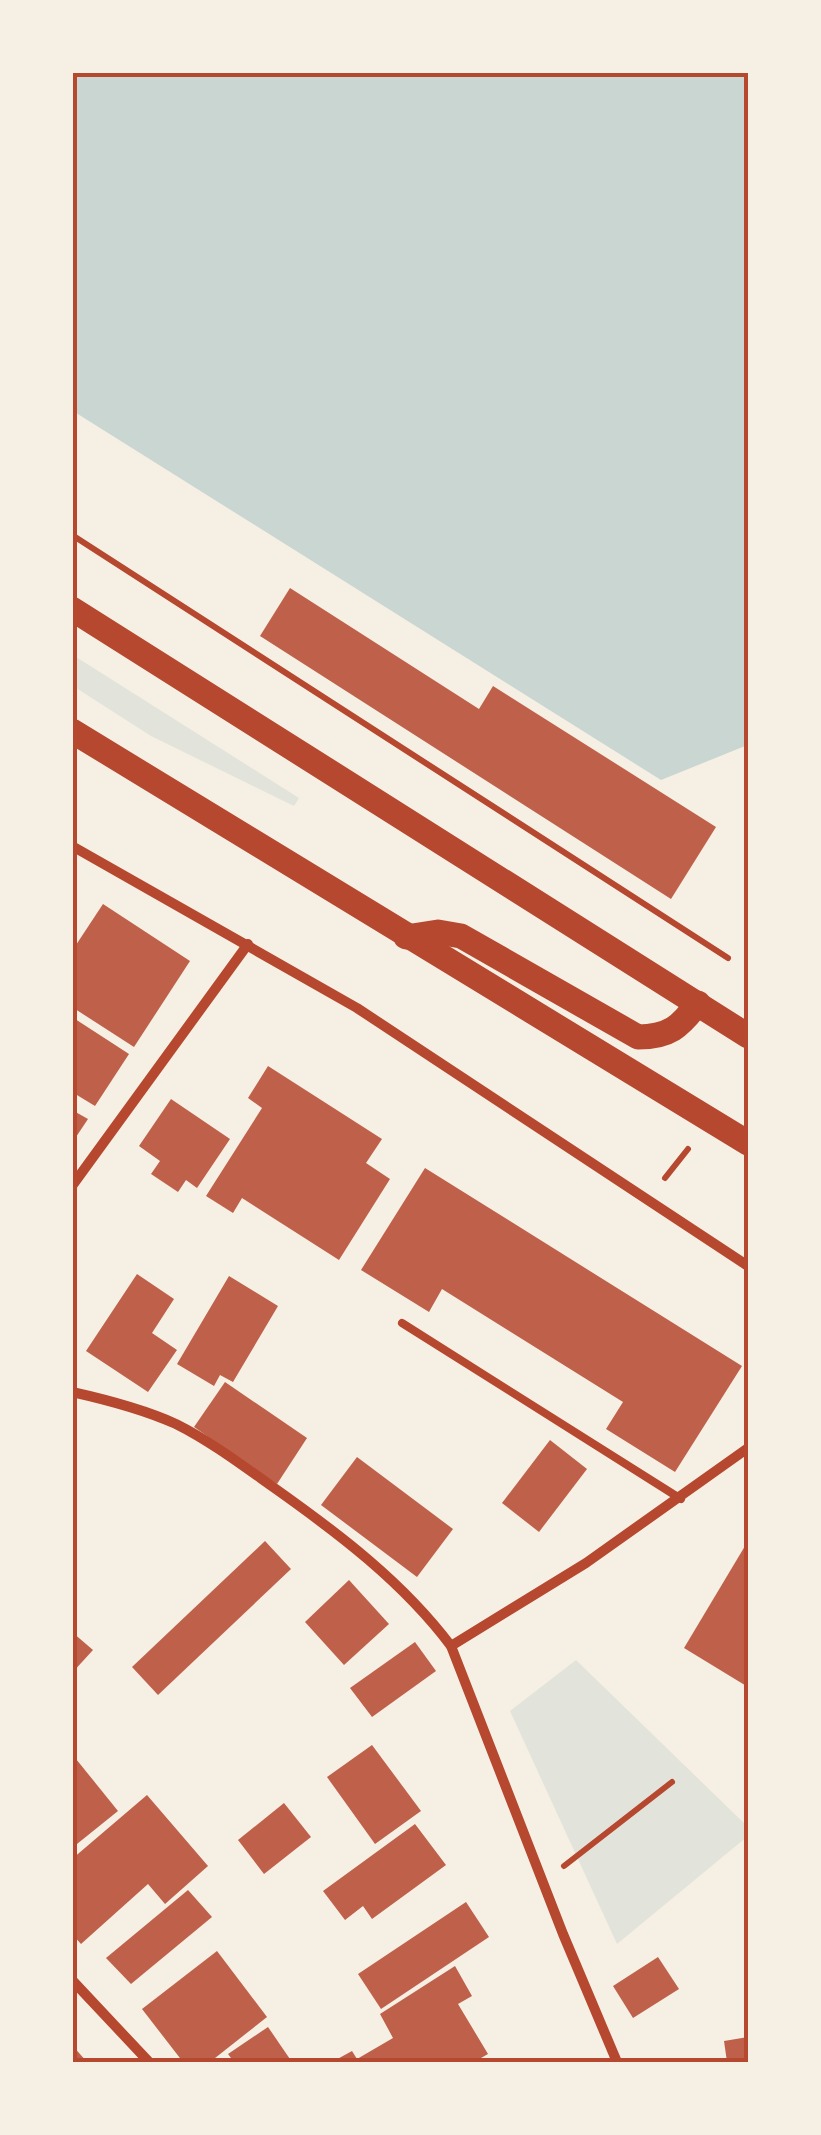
<svg xmlns="http://www.w3.org/2000/svg" width="821" height="2135" viewBox="0 0 821 2135" font-family="'PT Sans',sans-serif">
	<style>
		.green { fill: #e2e4dc }
		.water { fill: #c9d6d2 }
		.building { fill: #bf614a }
		.lines { fill: none; stroke-linecap: round; stroke-linejoin: round }
		.path { stroke: #b5482f; stroke-width: 6 }
		.service { stroke: #b5482f; stroke-width: 8 }
		.minor { stroke: #b5482f; stroke-width: 10 }
		.primary { stroke: #b5482f; stroke-width: 25 }
		.neatline { fill: none; stroke: #b5482f; stroke-width: 4 }
	</style>
	<rect width="100%" height="100%" fill="#f6efe4"/>
	<g class="green">
		<path d="M 73,655 L 299,798 L 294,806 L 151,736 L 73,686 Z"/>
		<path d="M 576,1660 L 748,1827 L 748,1836 L 617,1944 L 510,1711 Z"/>
	</g>
	<path class="water" d="M 72,73 L 748,73 L 748,740 L 745,746 L 661,780 L 73,411 Z"/>
	<g class="building">
		<path d="M 290,588 L 479,709 L 493,686 L 716,827 L 671,899 L 260,636 Z"/>
		<path d="M 103,904 L 190,961 L 134,1047 L 72,1007 L 72,951 Z"/>
		<path d="M 72,1017 L 129,1054 L 95,1106 L 72,1092 Z"/>
		<path d="M 268,1066 L 382,1139 L 366,1163 L 390,1179 L 339,1260 L 242,1198 L 233,1213 L 206,1196 L 262,1108 L 248,1098 Z"/>
		<path d="M 171,1099 L 230,1139 L 197,1188 L 186,1180 L 178,1192 L 151,1174 L 160,1161 L 139,1146 Z"/>
		<path d="M 72,1110 L 88,1119 L 72,1143 Z"/>
		<path d="M 425,1168 L 742,1366 L 675,1472 L 606,1429 L 623,1402 L 442,1289 L 429,1312 L 361,1270 Z"/>
		<path d="M 137,1274 L 174,1299 L 152,1333 L 177,1350 L 148,1392 L 86,1351 Z"/>
		<path d="M 229,1276 L 278,1306 L 233,1382 L 220,1375 L 214,1386 L 177,1364 Z"/>
		<path d="M 225,1382 L 307,1438 L 277,1484 L 194,1427 Z"/>
		<path d="M 550,1440 L 587,1469 L 539,1532 L 502,1503 Z"/>
		<path d="M 357,1457 L 453,1529 L 417,1577 L 321,1505 Z"/>
		<path d="M 265,1541 L 291,1569 L 158,1695 L 132,1667 Z"/>
		<path d="M 748,1541 L 748,1687 L 684,1648 Z"/>
		<path d="M 349,1580 L 389,1624 L 344,1665 L 305,1622 Z"/>
		<path d="M 72,1632 L 93,1650 L 72,1673 Z"/>
		<path d="M 415,1642 L 436,1671 L 372,1717 L 350,1688 Z"/>
		<path d="M 372,1745 L 421,1811 L 375,1844 L 327,1777 Z"/>
		<path d="M 72,1754 L 118,1811 L 72,1848 Z"/>
		<path d="M 147,1795 L 208,1866 L 165,1904 L 148,1884 L 81,1944 L 72,1934 L 72,1859 Z"/>
		<path d="M 284,1803 L 311,1837 L 264,1874 L 238,1840 Z"/>
		<path d="M 415,1824 L 446,1865 L 372,1919 L 363,1906 L 345,1920 L 323,1891 Z"/>
		<path d="M 188,1890 L 212,1917 L 131,1984 L 106,1958 Z"/>
		<path d="M 466,1902 L 489,1937 L 381,2009 L 358,1974 Z"/>
		<path d="M 217,1951 L 267,2017 L 210,2062 L 183,2062 L 142,2009 Z"/>
		<path d="M 658,1957 L 679,1989 L 633,2018 L 613,1986 Z"/>
		<path d="M 455,1966 L 472,1996 L 458,2004 L 488,2054 L 474,2062 L 332,2062 L 352,2051 L 357,2059 L 393,2038 L 380,2014 Z"/>
		<path d="M 268,2027 L 292,2062 L 234,2062 L 228,2054 Z"/>
		<path d="M 748,2037 L 748,2062 L 727,2062 L 724,2041 Z"/>
		<path d="M 72,2045 L 87,2062 L 72,2062 Z"/>
	</g>
	<g class="lines">
		<g class="path">
			<path d="M 72,535 L 728,958"/>
			<path d="M 665,1178 L 688,1149"/>
			<path d="M 564,1866 L 672,1782"/>
		</g>
		<path class="service" d="M 402,1323 L 681,1499"/>
		<g class="minor">
			<path d="M 72,846 L 357,1008 L 748,1266"/>
			<path d="M 72,1186 L 248,944"/>
			<path d="M 72,1392 C 108,1400 143,1409 176,1424 C 210,1441 242,1465 273,1487 C 338,1533 403,1582 451,1646 L 563,1934 L 617,2062"/>
			<path d="M 451,1646 L 586,1563 L 748,1448"/>
			<path d="M 72,1980 L 149,2062"/>
		</g>
		<g class="primary">
			<path d="M 72,609 L 748,1036"/>
			<path d="M 72,731 L 748,1143"/>
			<path d="M 406,937 L 438,932 L 461,936 L 638,1037 C 669,1037 680,1027 698,1003"/>
		</g>
	</g>
	<rect width="821" height="2135" fill="none" stroke="#f6efe4" stroke-width="150"/>
	<rect x="75" y="75" width="671" height="1985" class="neatline"/>
</svg>
